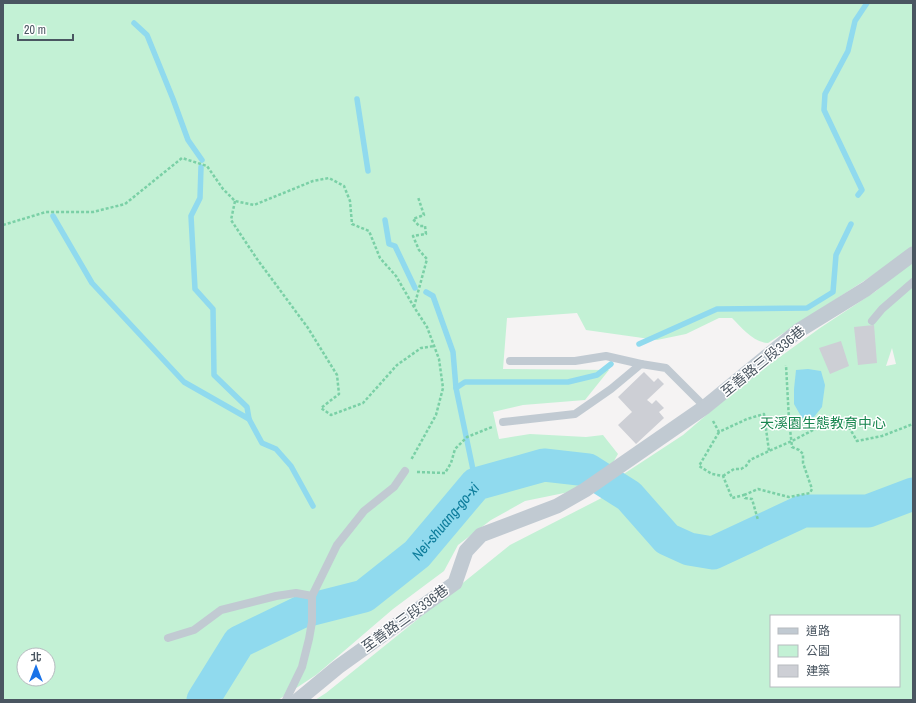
<svg xmlns="http://www.w3.org/2000/svg" width="916" height="703" viewBox="0 0 916 703" font-family="'Archivo Narrow','Noto Sans TC',sans-serif">
	<style>
		.green { fill: #c3f1d5; fill-rule: evenodd }
		.water { fill: #90daee }
		.lines { fill: none; stroke-linecap: round; stroke-linejoin: round }
		.stream { stroke: #90daee; stroke-width: 5.5 }
		.river { stroke: #90daee; stroke-width: 33 }
		.building { fill: #cdcfd5 }
		.path { stroke: #7ad0a6; stroke-width: 2.5; stroke-dasharray: 3 2; stroke-linecap: butt }
		.lane { stroke: #c1cad2; stroke-width: 8 }
		.street { stroke: #c1cad2; stroke-width: 15 }
		.labels { text-anchor: middle; dominant-baseline: central; stroke-width: 3; stroke-linejoin: round; paint-order: stroke }
		.street-label { font-size: 14px; fill: #4a5661; stroke: #fff }
		.park-label { font-size: 14px; fill: #17864f; stroke: #fff }
		.water-label { font-size: 15px; font-style: italic; fill: #0c7c9b; stroke: #fff }
	</style>
	<rect width="100%" height="100%" fill="#f5f3f3"/>
	<g class="green">
		<path d="M 3,3 L 913,3 L 913,247 L 867,279 L 768,343 C 753,342 742,328 732,318 L 719,318 L 686,334 L 657,340 L 586,330 L 577,313 L 507,318 L 503,369 L 609,370 L 585,400 L 523,405 L 493,412 L 499,439 L 530,434 L 586,437 L 603,435 L 618,454 L 611,466 L 574,491 L 525,501 L 491,520 L 458,545 L 444,571 L 393,609 L 316,675 L 278,700 L 3,700 ZM 24,655 L 48,655 L 48,679 L 24,679 Z"/>
		<path d="M 913,260 L 913,700 L 315,700 L 326,693 L 510,545 L 625,486 L 613,481 L 683,435 L 745,382 L 820,328 L 876,291 ZM 892,348 L 896,364 L 886,366 ZM 771,616 L 899,616 L 899,686 L 771,686 Z"/>
	</g>
	<path class="water" d="M 808,369 L 821,371 L 825,385 L 822,407 L 814,417 L 802,418 L 794,404 L 794,389 L 796,370 Z"/>
	<g class="lines">
		<g class="stream">
			<path d="M 134,23 L 147,35 L 173,99 L 188,140 L 202,160"/>
			<path d="M 357,99 L 368,171"/>
			<path d="M 201,167 L 200,198 L 191,216 L 195,289 L 213,309 L 214,375 L 247,407 L 249,419"/>
			<path d="M 858,195 L 862,190 L 824,110 L 825,94 L 848,51 L 855,21 L 867,3"/>
			<path d="M 53,216 L 92,283 L 184,382 L 249,419 L 262,443 L 276,449 L 291,466 L 313,506"/>
			<path d="M 385,220 L 389,244 L 395,246 L 415,288"/>
			<path d="M 426,292 L 433,296 L 453,352 L 456,388"/>
			<path d="M 639,344 L 717,309 L 807,308 L 833,292 L 836,255 L 851,224"/>
			<path d="M 476,484 L 456,388 L 465,382 L 568,382 L 597,375 L 611,364"/>
			<path d="M 301,612 L 301,604"/>
		</g>
		<path class="river" id="s1" d="M 203,700 L 239,642 L 301,612 L 364,596 L 417,554 L 476,484 L 544,465 L 588,470 L 629,496 L 667,539 L 689,549 L 713,553 L 803,511 L 868,511 L 913,494"/>
	</g>
	<g class="building">
		<path d="M 874,325 L 877,363 L 858,365 L 854,327 Z"/>
		<path d="M 841,341 L 849,366 L 830,374 L 819,348 Z"/>
		<path d="M 644,372 L 654,382 L 658,378 L 664,384 L 647,400 L 652,404 L 656,400 L 664,408 L 659,412 L 664,418 L 636,444 L 618,425 L 632,412 L 618,397 Z"/>
	</g>
	<g class="lines">
		<g class="path">
			<path d="M 235,201 L 231,220 L 257,259 L 308,328 L 337,375 L 339,394 L 321,408 L 331,415 L 363,403 L 397,365 L 421,348 L 434,346"/>
			<path d="M 3,225 L 46,212 L 93,212 L 125,204 L 182,158 L 207,166 L 223,189 L 235,201 L 254,205 L 313,181 L 329,178 L 344,186 L 350,201 L 352,224 L 369,231 L 380,258 L 396,276 L 414,307 L 427,327 L 439,359 L 443,388 L 436,415 L 411,460"/>
			<path d="M 414,307 L 427,259 L 419,250 L 413,236 L 426,234 L 425,226 L 419,226 L 413,219 L 424,215 L 418,197"/>
			<path d="M 713,421 L 719,432 L 747,419 L 764,414 L 769,451"/>
			<path d="M 719,432 L 699,466 L 712,474 L 723,476 L 732,498 L 744,495 L 745,498 L 752,499 L 758,520"/>
			<path d="M 417,472 L 445,473 L 451,463 L 455,449 L 467,437 L 492,427"/>
			<path d="M 723,476 L 734,469 L 741,469 L 746,466 L 750,460 L 769,451 L 792,441 L 817,428 L 826,427 L 834,420 L 846,422 L 857,441 L 882,436 L 913,424"/>
			<path d="M 744,495 L 758,489 L 789,497 L 810,493 L 812,489 L 803,463 L 803,454 L 799,450 L 792,447 L 789,420 L 786,365"/>
		</g>
		<g class="lane">
			<path d="M 872,321 L 882,309 L 913,282"/>
			<path d="M 510,361 L 575,361 L 606,356 L 641,364"/>
			<path d="M 503,422 L 575,414 L 611,389 L 641,364 L 666,368 L 705,407"/>
			<path d="M 168,638 L 194,630 L 221,610 L 276,596 L 296,593 L 312,596"/>
			<path d="M 286,700 L 302,667 L 309,639 L 312,622 L 312,596 L 337,545 L 364,511 L 394,487 L 405,471"/>
		</g>
		<path class="street" d="M 298,700 L 338,667 L 455,583 L 466,551 L 481,535 L 557,506 L 585,490 L 705,407 L 798,331 L 866,289 L 913,254"/>
	</g>
	<g class="labels">
		<g class="street-label">
			<text transform="translate(763 361) rotate(-39)">至善路三段336巷</text>
			<text transform="translate(405 618) rotate(-36)">至善路三段336巷</text>
		</g>
		<g class="park-label">
			<text x="823" y="423">天溪園生態教育中心</text>
		</g>
		<g class="water-label">
			<text stroke="none"><textPath href="#s1" startOffset="313">Nei-shuang-go-xi</textPath></text>
		</g>
	</g>
	<rect width="916" height="703" fill="none" stroke="#4a5661" stroke-width="8"/>
	<rect x="770" y="615" width="130" height="72" fill="#ffffff" stroke="#b7bbc0"/>
	<rect x="778" y="628" width="20" height="6" fill="#c1cad2" stroke="#b7bbc0"/>
	<text x="806" y="635" font-size="12" fill="#4a5661">道路</text>
	<rect x="778" y="645" width="20" height="12" fill="#c3f1d5" stroke="#b7bbc0"/>
	<text x="806" y="655" font-size="12" fill="#4a5661">公園</text>
	<rect x="778" y="665" width="20" height="12" fill="#cdcfd5" stroke="#b7bbc0"/>
	<text x="806" y="675" font-size="12" fill="#4a5661">建築</text>
	<g transform="translate(36 667)"><circle r="19" fill="#ffffff" stroke="#b7bbc0"/>
	<path d="M0-3L7 15L0 10L-7 15Z" fill="#1a73e8"/>
	<text y="-6" font-size="11" font-weight="bold" text-anchor="middle" fill="#4a5661">北</text>
	</g>
	<path d="M18 34v6h55v-6" fill="none" stroke="#4a5661" stroke-width="2"/>
	<text x="24" y="34" font-size="12" fill="#4a5661" stroke="#ffffff" stroke-width="3" paint-order="stroke">20 m</text>
</svg>
